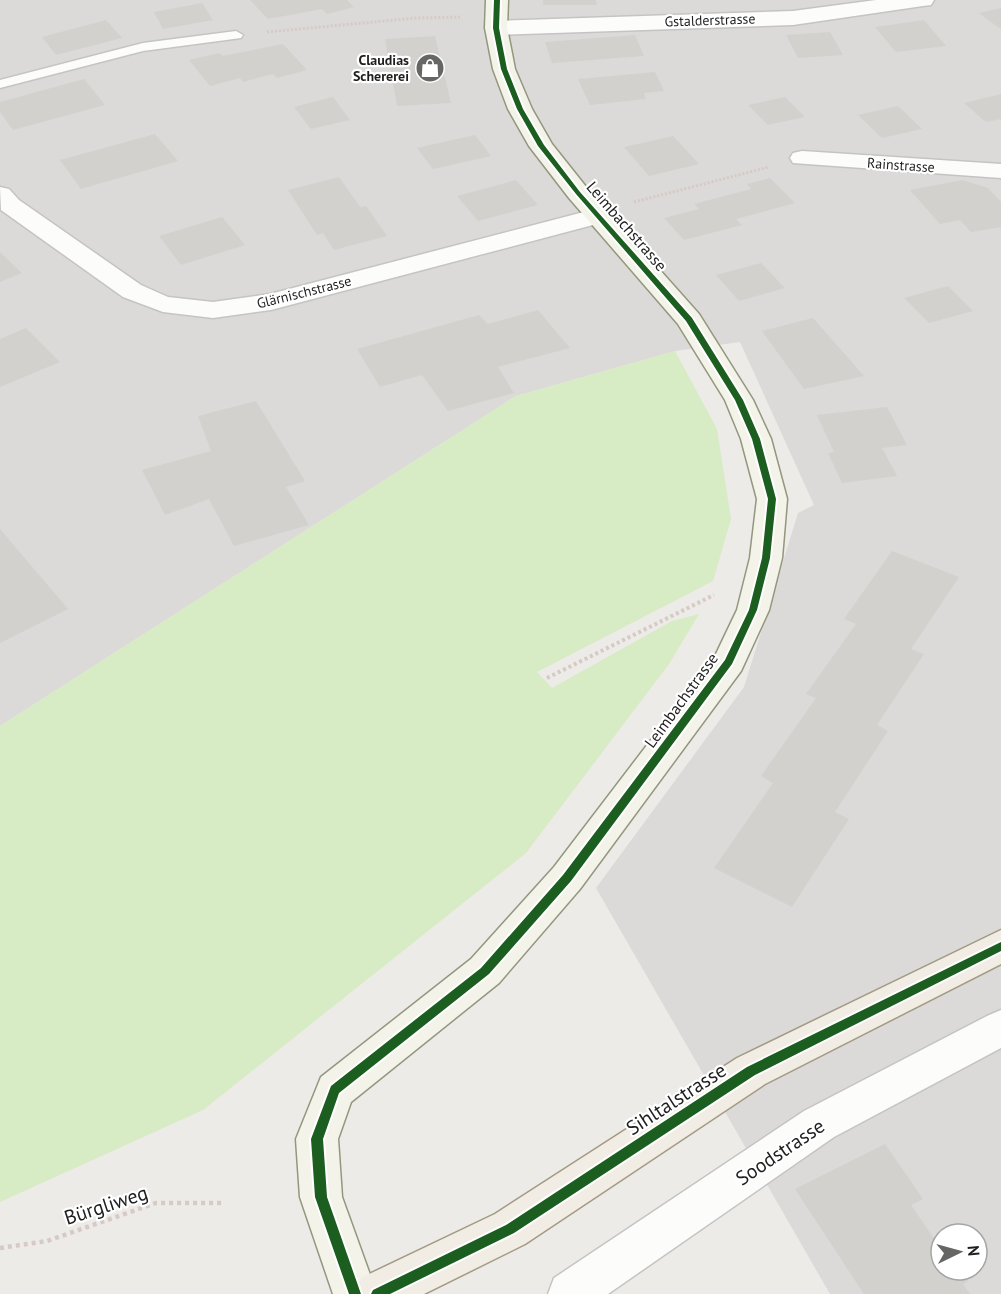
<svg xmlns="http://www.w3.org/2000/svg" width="1001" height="1294" viewBox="0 0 1001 1294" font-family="'PT Sans',sans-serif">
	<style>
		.residential { fill: #dbdad8; fill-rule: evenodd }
		.grass { fill: #d7ebc4 }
		.building { fill: #d3d1ce }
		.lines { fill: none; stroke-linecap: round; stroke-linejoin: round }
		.lane-casing { stroke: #c5c4c3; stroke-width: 3 }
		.street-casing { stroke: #c5c4c3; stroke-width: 3 }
		.secondary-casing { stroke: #93977e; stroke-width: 3 }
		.primary-casing { stroke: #a39a83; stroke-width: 3 }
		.path-far2 { stroke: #d7c9c6; stroke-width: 3; stroke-dasharray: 2 2; stroke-linecap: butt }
		.path-far1 { stroke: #d7c9c6; stroke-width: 4; stroke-dasharray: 3 3; stroke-linecap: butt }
		.path { stroke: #d7c9c6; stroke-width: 4.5; stroke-dasharray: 4 4; stroke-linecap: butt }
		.lane { fill: #fcfcfb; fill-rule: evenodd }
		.street { fill: #fcfcfb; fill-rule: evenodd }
		.secondary { fill: #f3f3ea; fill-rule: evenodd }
		.primary { fill: #f1ece4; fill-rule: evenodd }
		.cycleway-casing { stroke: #fff; stroke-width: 4 }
		.cycleway { fill: #1b5e20; fill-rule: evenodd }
		.labels { text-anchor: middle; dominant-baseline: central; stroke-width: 4.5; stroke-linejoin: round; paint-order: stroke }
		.far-street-label { font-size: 14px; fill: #1e1e1e; stroke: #fff }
		.far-poi-label { font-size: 14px; font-weight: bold; fill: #1e1e1e; stroke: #fff; text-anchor: end }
		.street-label { font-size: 16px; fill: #1e1e1e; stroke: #fff }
		.near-street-label { font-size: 20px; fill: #1e1e1e; stroke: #fff }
	</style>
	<rect width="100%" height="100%" fill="#ecebe7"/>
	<path class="residential" d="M 0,0 L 1001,0 L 1001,1294 L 830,1294 L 596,888 L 744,687 L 798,513 L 814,505 L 740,342 L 675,351 L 516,396 L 0,726 ZM 941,1234 L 977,1234 L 977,1270 L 941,1270 Z"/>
	<path class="grass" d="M 675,351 L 717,429 L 731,519 L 713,581 L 537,672 L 552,688 L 672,621 L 699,614 L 669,664 L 526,853 L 203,1110 L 0,1202 L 0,726 L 516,396 Z"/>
	<g class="building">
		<path d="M 250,0 L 347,0 L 354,7 L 327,14 L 322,9 L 268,19 Z"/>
		<path d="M 543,0 L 596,0 L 597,5 L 543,5 Z"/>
		<path d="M 202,3 L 213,20 L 163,29 L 154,12 Z"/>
		<path d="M 1001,8 L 1001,28 L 999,28 L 979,13 Z"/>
		<path d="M 106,20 L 122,38 L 56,55 L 42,37 Z"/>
		<path d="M 924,20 L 946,46 L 896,52 L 875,27 Z"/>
		<path d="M 830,32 L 843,55 L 798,58 L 786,35 Z"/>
		<path d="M 635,35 L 644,56 L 552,63 L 545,42 Z"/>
		<path d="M 435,36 L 451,103 L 397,106 L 385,39 Z"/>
		<path d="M 283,44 L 307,70 L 277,78 L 273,74 L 243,82 L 240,78 L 210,86 L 189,60 L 219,53 L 223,56 Z"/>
		<path d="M 655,72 L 664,91 L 644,93 L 646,99 L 590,105 L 578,79 Z"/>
		<path d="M 84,79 L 105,105 L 13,130 L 0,112 L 0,102 Z"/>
		<path d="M 1001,94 L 1001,119 L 986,122 L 964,103 Z"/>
		<path d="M 333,97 L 350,120 L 311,129 L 294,107 Z"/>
		<path d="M 785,97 L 805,117 L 768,125 L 748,105 Z"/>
		<path d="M 898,106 L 922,129 L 882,138 L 858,115 Z"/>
		<path d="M 155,134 L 178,161 L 81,189 L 60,160 Z"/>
		<path d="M 475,135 L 491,156 L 433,169 L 417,148 Z"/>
		<path d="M 673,136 L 699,164 L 649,176 L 624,147 Z"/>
		<path d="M 339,177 L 360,207 L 366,206 L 387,236 L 334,250 L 323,233 L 317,235 L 288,190 Z"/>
		<path d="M 770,178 L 795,203 L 736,219 L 742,225 L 684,240 L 664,218 L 699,209 L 694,204 L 751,189 L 747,184 Z"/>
		<path d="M 516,180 L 538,205 L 478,221 L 457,196 Z"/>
		<path d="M 962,180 L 988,188 L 1001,202 L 1001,227 L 971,232 L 960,220 L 940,224 L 910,190 Z"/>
		<path d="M 222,217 L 245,245 L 181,265 L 159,236 Z"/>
		<path d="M 0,252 L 22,273 L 0,282 Z"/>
		<path d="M 761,263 L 785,288 L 739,301 L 716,275 Z"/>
		<path d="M 948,286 L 973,311 L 929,323 L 904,298 Z"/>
		<path d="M 538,310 L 570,348 L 498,367 L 514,393 L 448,411 L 422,375 L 380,387 L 357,349 L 479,315 L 488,324 Z"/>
		<path d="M 813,318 L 864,376 L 804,389 L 762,331 Z"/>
		<path d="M 26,328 L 60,362 L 0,387 L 0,339 Z"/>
		<path d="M 256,401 L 305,481 L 286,487 L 309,525 L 234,546 L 209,499 L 165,515 L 142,470 L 211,451 L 198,416 Z"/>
		<path d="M 887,407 L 907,445 L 882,448 L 897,476 L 842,483 L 828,453 L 834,452 L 817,415 Z"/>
		<path d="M 0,529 L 68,609 L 0,643 Z"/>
		<path d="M 892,551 L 959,577 L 911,649 L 924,654 L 877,725 L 888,731 L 835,812 L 849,819 L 792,907 L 714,868 L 773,783 L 761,776 L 816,698 L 806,694 L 856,624 L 844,619 Z"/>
		<path d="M 885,1144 L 923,1199 L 911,1205 L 941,1249 L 941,1270 L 960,1270 L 968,1281 L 963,1284 L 970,1294 L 864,1294 L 795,1189 Z"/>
	</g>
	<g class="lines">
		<g class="lane-casing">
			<path id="lane" d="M 236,31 L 243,35 L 241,38 L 143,51 L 0,88 L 0,80 L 143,43 Z"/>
		</g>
		<g class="street-casing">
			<g id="street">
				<path d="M 876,0 L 934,0 L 931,5 L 923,6 L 793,25 L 496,35 L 488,33 L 485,28 L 488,23 L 496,21 L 793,11 Z"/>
				<path d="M 802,151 L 1001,164 L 1001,178 L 793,163 L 790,158 L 793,153 Z"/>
				<path d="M 0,187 L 9,189 L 19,200 L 141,285 L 168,297 L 213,302 L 270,294 L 599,208 L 608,211 L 612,216 L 608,221 L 271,310 L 213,318 L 163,312 L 123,297 L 1,210 Z"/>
				<path d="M 1001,1010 L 1001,1048 L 834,1137 L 608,1294 L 548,1294 L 554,1278 L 804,1111 L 987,1016 Z"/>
			</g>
		</g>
		<g class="secondary-casing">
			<path id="secondary" d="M 486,0 L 508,0 L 507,28 L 515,69 L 532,109 L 552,144 L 587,188 L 699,314 L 753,400 L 771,439 L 787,499 L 782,558 L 769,610 L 741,671 L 580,889 L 499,983 L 351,1102 L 338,1139 L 342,1197 L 377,1294 L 333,1294 L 300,1197 L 296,1139 L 321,1077 L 471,959 L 554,867 L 715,656 L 737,610 L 750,558 L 757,499 L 741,439 L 725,400 L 678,324 L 569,198 L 529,146 L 508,109 L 493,69 L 485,28 Z"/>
		</g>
		<g class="primary-casing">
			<path id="primary" d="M 1001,930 L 1001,964 L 765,1084 L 525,1244 L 424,1294 L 355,1294 L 361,1278 L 495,1214 L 737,1058 Z"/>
		</g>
		<g class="path-far2">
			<path d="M 267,32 L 416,18 L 460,17"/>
			<path d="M 634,202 L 769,167"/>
		</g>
		<path class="path-far1" d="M 547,678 L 714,595"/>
		<path class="path" d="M 0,1248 L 47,1241 L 156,1203 L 223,1203"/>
		<use href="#lane" class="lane"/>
		<use href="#street" class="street"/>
		<use href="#secondary" class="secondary"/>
		<use href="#primary" class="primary"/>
		<g class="cycleway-casing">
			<g id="cycleway">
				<path d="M 494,0 L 500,0 L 499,28 L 507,69 L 523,109 L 544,145 L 580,192 L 692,318 L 743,400 L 760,439 L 776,499 L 770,558 L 757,610 L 732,664 L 571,881 L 489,974 L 339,1093 L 323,1139 L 327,1197 L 361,1294 L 349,1294 L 315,1197 L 311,1139 L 331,1086 L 481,968 L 563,875 L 725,660 L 749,610 L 762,558 L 768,499 L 752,439 L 735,400 L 686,321 L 576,194 L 538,146 L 517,109 L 501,69 L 493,28 Z"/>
				<path d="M 1001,942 L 1001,951 L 755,1075 L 514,1233 L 390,1294 L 371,1294 L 373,1290 L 506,1225 L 747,1067 Z"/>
			</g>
		</g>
		<use href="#cycleway" class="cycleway"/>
	</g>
	<defs>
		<g id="shop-disc" transform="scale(1.5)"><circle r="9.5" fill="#666664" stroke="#fff"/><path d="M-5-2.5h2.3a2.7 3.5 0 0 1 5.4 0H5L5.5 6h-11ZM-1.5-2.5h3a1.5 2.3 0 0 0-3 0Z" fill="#fff"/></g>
	</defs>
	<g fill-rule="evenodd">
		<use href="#shop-disc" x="430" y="68"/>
	</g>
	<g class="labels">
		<g class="far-street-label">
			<text transform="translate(710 20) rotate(-2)">Gstalderstrasse</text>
			<text transform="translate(901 165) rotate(4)">Rainstrasse</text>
			<text transform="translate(304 292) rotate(-14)">Glärnischstrasse</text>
		</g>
		<g class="far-poi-label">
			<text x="409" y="60">Claudias<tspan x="409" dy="16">Schererei</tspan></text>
		</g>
		<g class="street-label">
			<text transform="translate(627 226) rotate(49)">Leimbachstrasse</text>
			<text transform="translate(681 700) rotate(-54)">Leimbachstrasse</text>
		</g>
		<g class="near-street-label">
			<text transform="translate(676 1099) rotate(-33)">Sihltalstrasse</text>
			<text transform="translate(780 1152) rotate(-34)">Soodstrasse</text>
			<text transform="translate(106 1205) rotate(-18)">Bürgliweg</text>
		</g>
	</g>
	<g transform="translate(959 1252) rotate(85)"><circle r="28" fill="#ffffff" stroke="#a5a5a5" stroke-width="1.5"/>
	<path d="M0-4.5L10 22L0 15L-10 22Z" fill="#666664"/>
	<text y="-9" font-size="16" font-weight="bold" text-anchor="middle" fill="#1e1e1e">N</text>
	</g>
</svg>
